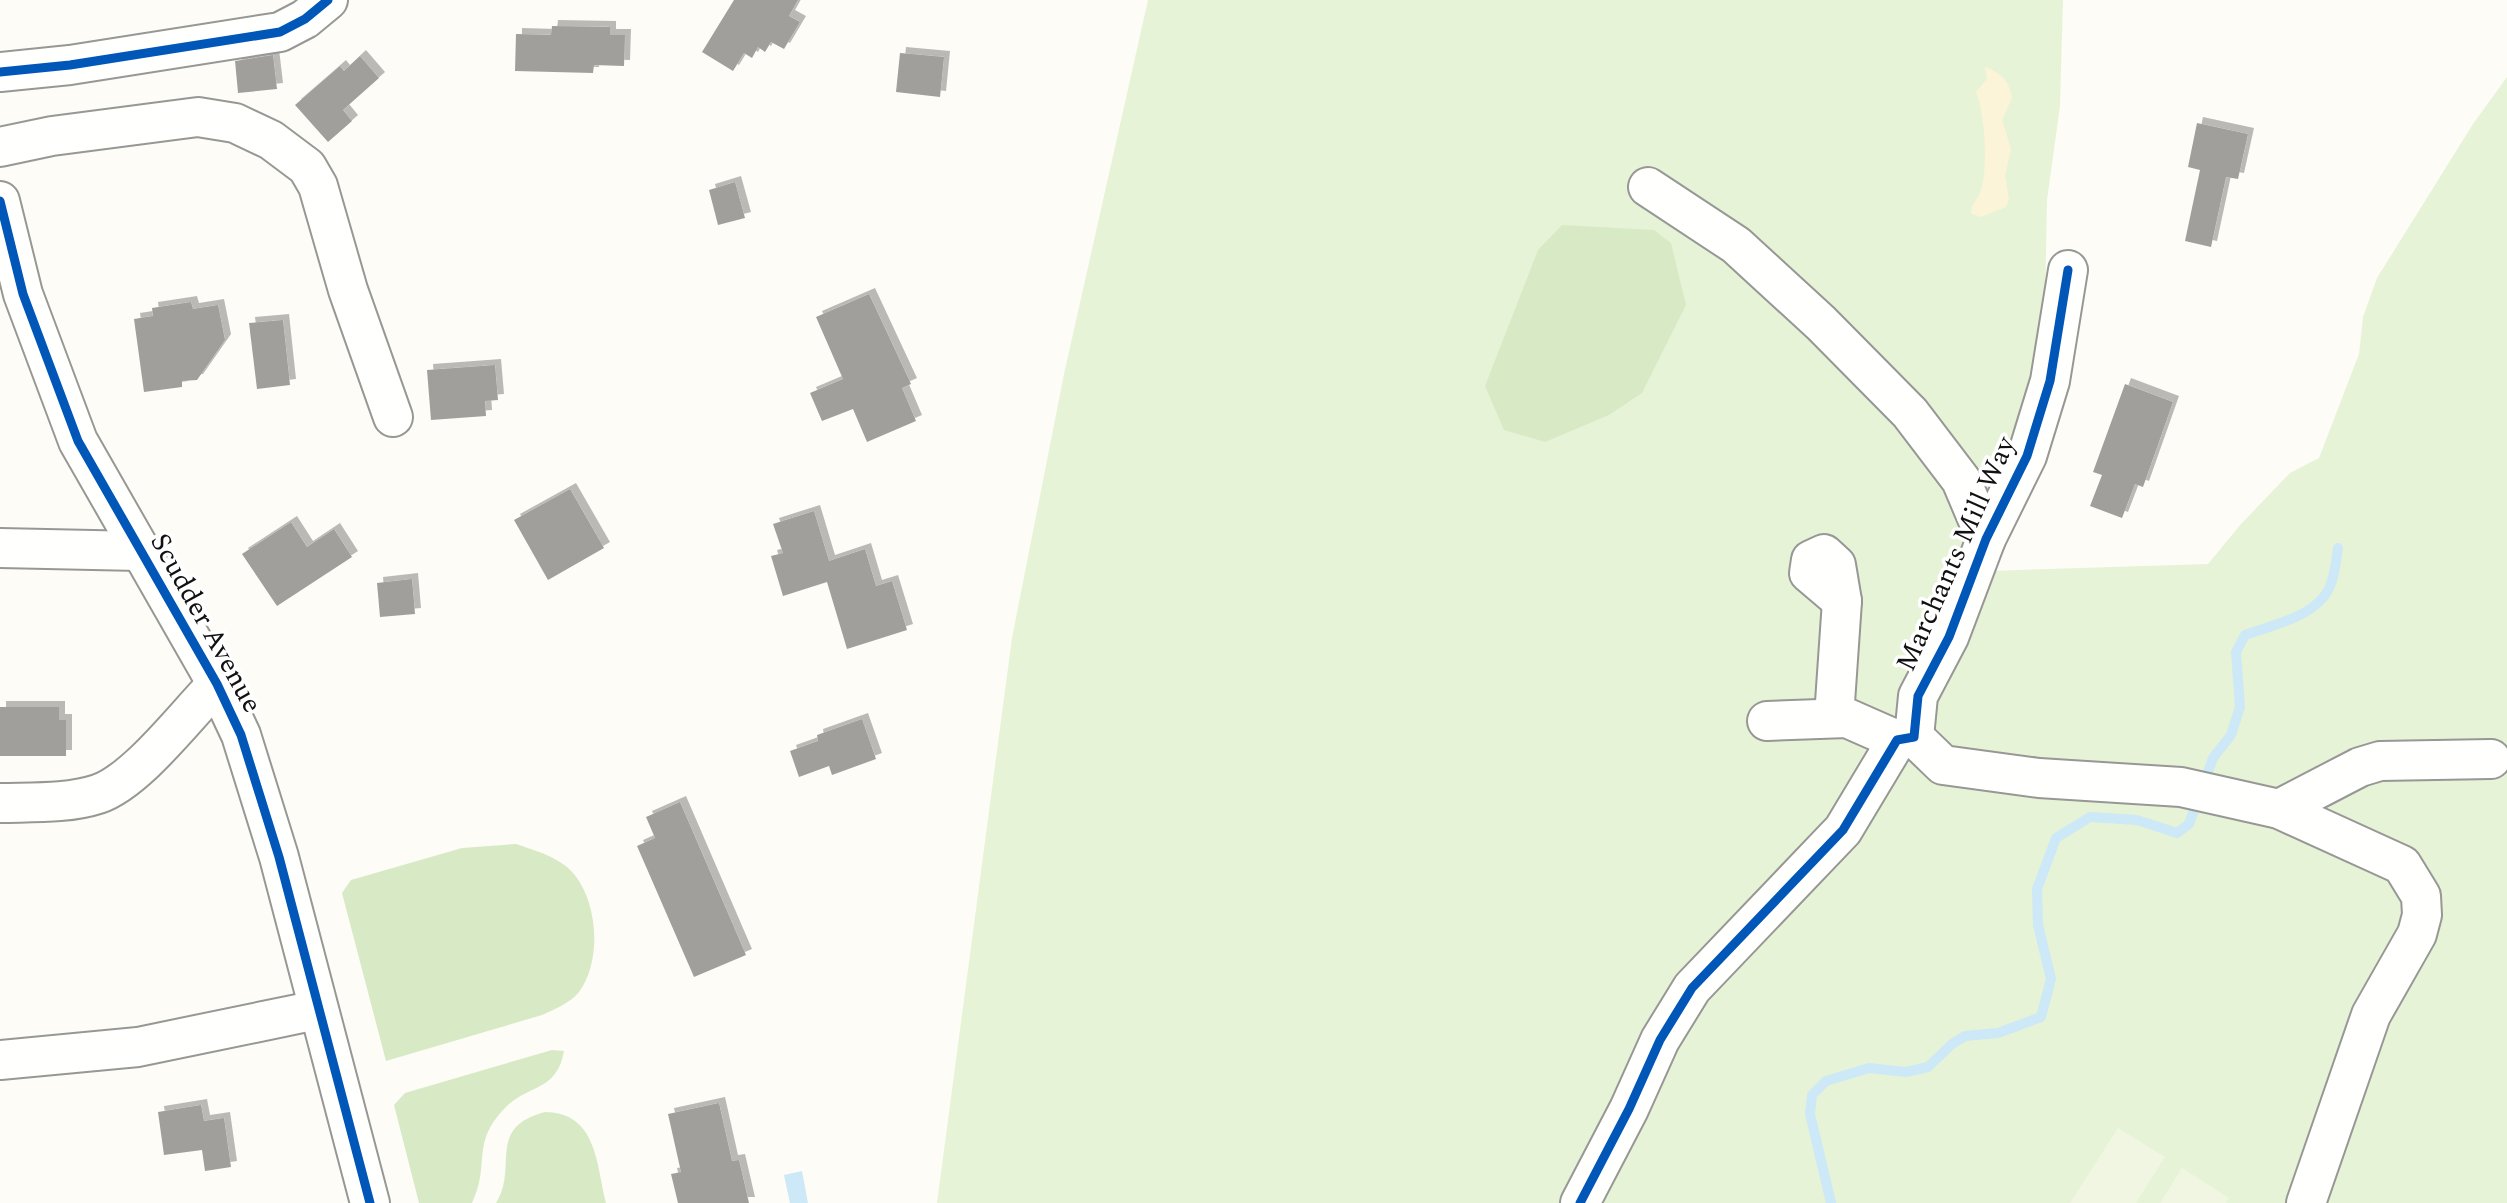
<svg xmlns="http://www.w3.org/2000/svg" width="2507" height="1203" viewBox="0 0 2507 1203" font-family="Spectral,serif">
	<style>
		.green { fill: #e7f3d7 }
		.forest { fill: #d8eac5 }
		.sand { fill: #fcf4d9 }
		.pitch { fill: #f0f6e1 }
		.water { fill: #cde8f7 }
		.lines { fill: none; stroke-linecap: round; stroke-linejoin: round }
		.stream { stroke: #cde8f7; stroke-width: 10 }
		.building { fill: #a19f9c; filter: url(#shadow) }
		.minor-casing { stroke: #979795; stroke-width: 42 }
		.minor { stroke: #fffffe; stroke-width: 38 }
		.cycleway-casing { stroke: #fff; stroke-width: 13 }
		.cycleway { stroke: #0057b8; stroke-width: 9 }
		.labels { text-anchor: middle; dominant-baseline: central; stroke-width: 7; stroke-linejoin: round; paint-order: stroke }
		.street-label { font-size: 28px; fill: #111; stroke: #fff }
	</style>
	<defs>
		<filter id="shadow"><feDropShadow dx="6" dy="-6" stdDeviation="0" flood-color="#0004"/></filter>
	</defs>
	<rect width="100%" height="100%" fill="#fdfcf7"/>
	<path class="green" d="M 1148,0 L 2063,0 L 2060,106 L 2047,200 L 2043,415 L 1988,571 L 2208,564 L 2241,524 L 2290,473 L 2319,458 L 2359,354 L 2363,317 L 2377,278 L 2473,124 L 2507,77 L 2507,1203 L 937,1203 L 1012,638 L 1064,374 Z"/>
	<g class="forest">
		<path d="M 1562,225 L 1654,230 L 1671,243 L 1686,305 L 1642,393 L 1609,415 L 1545,442 L 1504,430 L 1485,386 L 1538,250 Z"/>
		<path d="M 516,844 C 536,851 560,857 574,874 C 598,903 602,961 579,992 C 570,1003 555,1009 542,1015 L 386,1061 L 342,893 L 351,880 L 462,848 Z"/>
		<path d="M 552,1050 L 564,1051 C 557,1092 528,1084 505,1108 C 470,1144 491,1164 472,1203 L 419,1203 L 394,1105 L 405,1093 Z"/>
		<path d="M 545,1112 C 597,1113 596,1163 606,1203 L 496,1203 C 519,1167 485,1128 545,1112 Z"/>
	</g>
	<path class="sand" d="M 1985,67 C 2002,73 2009,81 2012,98 L 2002,120 L 2011,149 L 2005,176 L 2009,200 L 2006,207 L 1981,217 L 1971,213 C 1971,203 1980,197 1982,187 C 1988,163 1985,115 1976,92 L 1987,79 Z"/>
	<g class="pitch">
		<path d="M 2118,1128 L 2165,1157 L 2136,1203 L 2070,1203 Z"/>
		<path d="M 2182,1168 L 2229,1198 L 2226,1203 L 2160,1203 Z"/>
	</g>
	<path class="water" d="M 802,1171 L 808,1203 L 790,1203 L 784,1175 Z"/>
	<g class="lines">
		<path class="stream" d="M 1831,1203 L 1810,1114 L 1812,1095 L 1826,1081 L 1869,1068 L 1906,1072 L 1928,1067 L 1952,1044 L 1965,1036 L 1998,1033 L 2041,1017 L 2051,979 L 2038,925 L 2037,889 L 2056,838 L 2090,817 L 2137,820 L 2177,833 L 2189,824 L 2213,758 L 2231,735 L 2240,707 L 2236,652 L 2245,635 C 2273,625 2318,616 2330,586 C 2335,575 2336,560 2338,548"/>
	</g>
	<g class="building">
		<path d="M 734,0 L 798,0 L 789,16 L 800,22 L 784,49 L 771,42 L 765,52 L 758,47 L 752,58 L 744,53 L 733,71 L 702,52 Z"/>
		<path d="M 552,26 L 610,27 L 610,35 L 625,35 L 624,66 L 594,65 L 593,73 L 515,71 L 516,34 L 551,35 Z"/>
		<path d="M 900,53 L 944,57 L 940,97 L 896,92 Z"/>
		<path d="M 273,55 L 277,89 L 238,93 L 235,61 Z"/>
		<path d="M 360,56 L 379,78 L 343,110 L 352,121 L 328,142 L 295,105 L 340,66 L 344,71 Z"/>
		<path d="M 2197,123 L 2248,134 L 2238,179 L 2226,177 L 2211,247 L 2185,241 L 2200,170 L 2188,167 Z"/>
		<path d="M 735,182 L 745,218 L 718,225 L 709,190 Z"/>
		<path d="M 869,294 L 911,384 L 902,388 L 916,421 L 867,442 L 853,409 L 822,421 L 810,393 L 843,379 L 816,317 Z"/>
		<path d="M 191,302 L 193,309 L 218,305 L 225,340 L 197,380 L 182,381 L 182,387 L 144,392 L 134,319 L 153,316 L 152,308 Z"/>
		<path d="M 283,320 L 290,385 L 257,389 L 249,323 Z"/>
		<path d="M 495,365 L 498,400 L 485,401 L 486,416 L 431,420 L 427,370 Z"/>
		<path d="M 2125,384 L 2173,402 L 2143,487 L 2135,484 L 2122,518 L 2090,506 L 2102,475 L 2093,472 Z"/>
		<path d="M 570,489 L 604,548 L 548,580 L 514,520 Z"/>
		<path d="M 814,511 L 829,561 L 865,549 L 876,586 L 892,581 L 907,630 L 847,649 L 827,582 L 783,596 L 771,556 L 783,553 L 773,524 Z"/>
		<path d="M 291,522 L 307,547 L 334,529 L 352,557 L 277,606 L 242,554 Z"/>
		<path d="M 412,579 L 415,614 L 380,617 L 377,583 Z"/>
		<path d="M 0,707 L 59,707 L 59,720 L 66,720 L 66,756 L 0,756 Z"/>
		<path d="M 862,719 L 876,759 L 832,775 L 829,766 L 799,777 L 790,751 L 818,741 L 817,735 Z"/>
		<path d="M 680,802 L 746,955 L 694,977 L 637,846 L 655,838 L 646,817 Z"/>
		<path d="M 719,1103 L 732,1161 L 739,1160 L 749,1203 L 678,1203 L 671,1174 L 681,1172 L 668,1114 Z"/>
		<path d="M 201,1105 L 204,1121 L 224,1118 L 231,1167 L 205,1171 L 202,1150 L 164,1155 L 158,1112 Z"/>
	</g>
	<g class="lines">
		<g class="minor-casing">
			<g id="minor">
				<path d="M 0,72 L 70,65 L 280,32 L 305,19 L 328,0"/>
				<path d="M 0,147 L 52,136 L 198,117 L 235,123 L 271,140 L 307,167 L 318,186 L 348,290 L 393,417"/>
				<path d="M 1648,187 L 1736,245 L 1821,323 L 1910,413 L 1961,480 L 1986,539"/>
				<path d="M 0,201 L 23,294 L 78,441 L 217,684 L 241,735 L 279,857 L 370,1203"/>
				<path d="M 0,548 L 139,551"/>
				<path d="M 1824,554 L 1836,565 L 1842,601 L 1809,573 L 1811,560 Z"/>
				<path d="M 1834,717 L 1842,601"/>
				<path d="M 1767,721 L 1847,718 L 1897,740"/>
				<path d="M 1914,737 L 1943,765 L 2039,778 L 2181,787 L 2279,809 L 2402,865 L 2421,896 L 2422,915 L 2417,934 L 2371,1015 L 2306,1203"/>
				<path d="M 0,803 C 31,802 68,804 98,794 C 137,781 187,714 217,684"/>
				<path d="M 2279,809 L 2360,767 L 2380,761 L 2491,759"/>
				<path d="M 0,1060 L 138,1047 L 317,1010"/>
				<path d="M 1580,1203 L 1629,1109 L 1660,1040 L 1692,988 L 1843,830 L 1897,740 L 1914,737 L 1918,696 L 1949,637 L 1986,539 L 2027,456 L 2050,381 L 2068,270"/>
			</g>
		</g>
		<use href="#minor" class="minor"/>
		<g class="cycleway-casing">
			<g id="cycleway">
				<path d="M 0,72 L 70,65 L 280,32 L 305,19 L 328,0"/>
				<path d="M 0,201 L 23,294 L 78,441 L 217,684 L 241,735 L 279,857 L 370,1203"/>
				<path d="M 1580,1203 L 1629,1109 L 1660,1040 L 1692,988 L 1843,830 L 1897,740 L 1914,737 L 1918,696 L 1949,637 L 1986,539 L 2027,456 L 2050,381 L 2068,270"/>
			</g>
		</g>
		<use href="#cycleway" class="cycleway"/>
	</g>
	<g class="labels">
		<g class="street-label">
			<text transform="translate(1956 554) rotate(-66)">Marchants Mill Way</text>
			<text transform="translate(206 623) rotate(61)">Scudder Avenue</text>
		</g>
	</g>
</svg>
